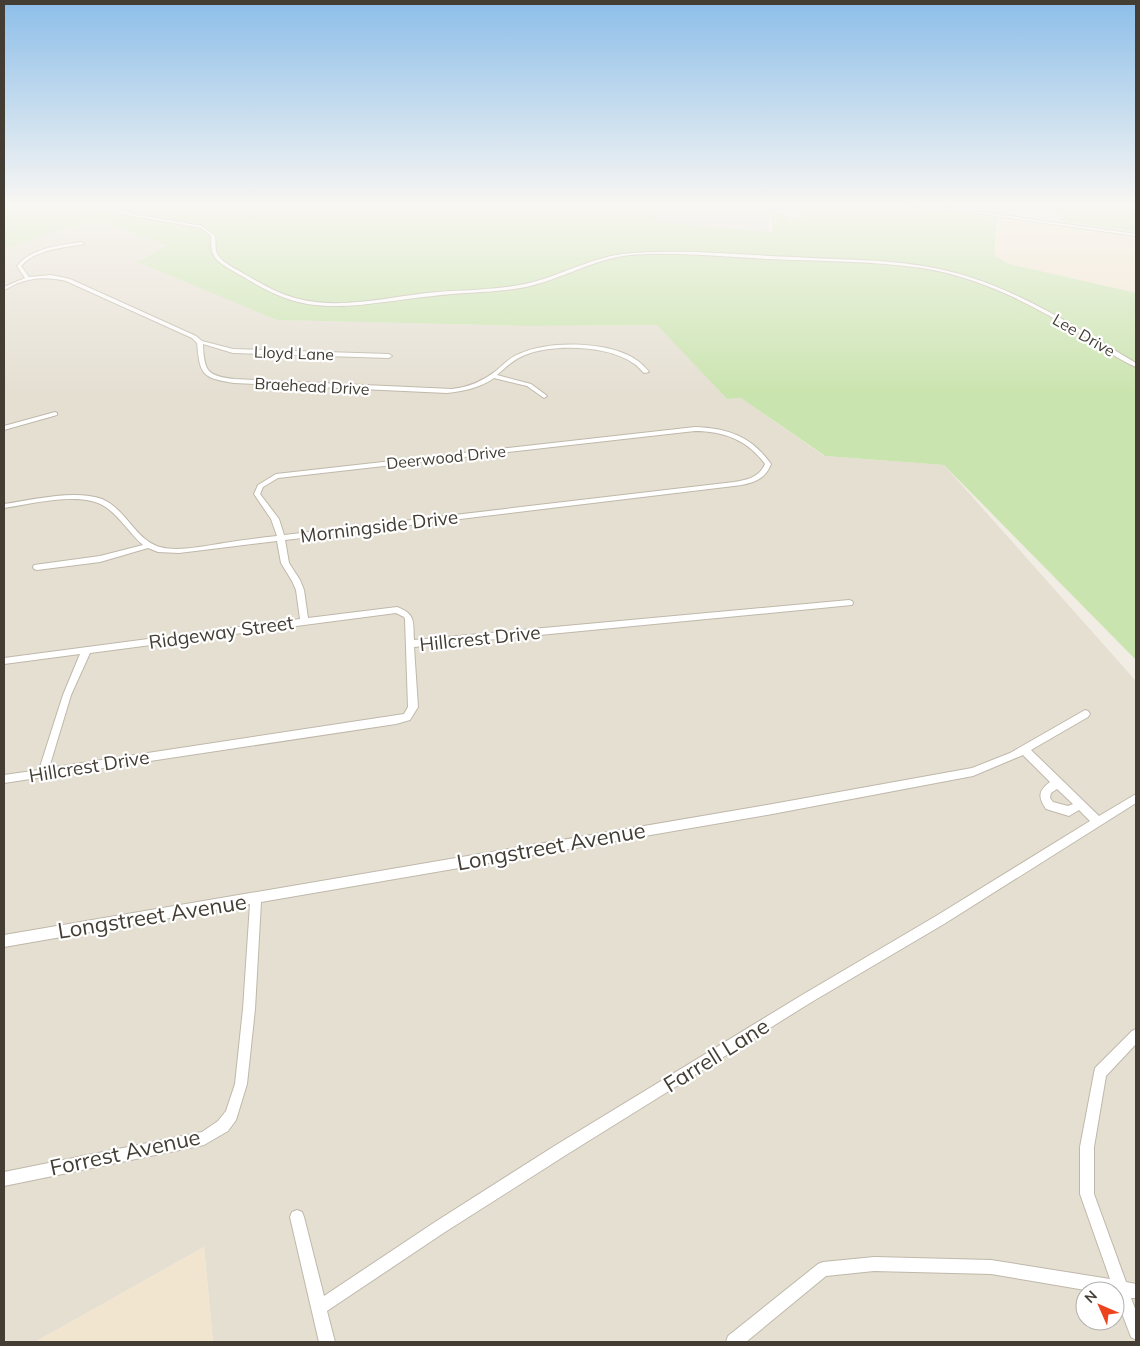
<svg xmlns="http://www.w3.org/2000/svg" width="1140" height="1346" viewBox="0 0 1140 1346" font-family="Mulish,sans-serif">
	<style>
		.residential { fill: #e5dfd2; fill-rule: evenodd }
		.commercial { fill: #f2e5d0 }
		.industrial { fill: #e3dfd9 }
		.green { fill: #cae4af }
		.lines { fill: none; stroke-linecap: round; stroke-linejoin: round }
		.minor-casing { stroke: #bfb8aa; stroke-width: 2 }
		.minor { fill: #fff; fill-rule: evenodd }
		.labels { text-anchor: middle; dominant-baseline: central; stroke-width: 4.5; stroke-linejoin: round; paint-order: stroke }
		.far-street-label { font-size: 16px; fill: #433d34; stroke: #fff }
		.street-label { font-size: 19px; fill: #433d34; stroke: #fff }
		.near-street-label { font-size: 22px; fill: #433d34; stroke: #fff }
	</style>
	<rect width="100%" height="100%" fill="#f1ede4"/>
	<path class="residential" d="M 96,219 L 167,245 L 139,261 L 277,320 L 529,326 L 658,325 L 727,399 L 741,398 L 824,456 L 944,465 L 1136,681 L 1136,1342 L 213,1342 L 204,1247 L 35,1342 L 4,1342 L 4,248 ZM 1085,1291 L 1115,1291 L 1115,1321 L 1085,1321 Z"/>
	<g class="commercial">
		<path d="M 1002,217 L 1136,237 L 1136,293 L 1009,264 L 994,255 Z"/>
		<path d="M 204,1247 L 213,1342 L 35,1342 Z"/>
	</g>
	<path class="industrial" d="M 661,205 L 769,205 L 769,232 L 654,222 Z"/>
	<g class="green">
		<path d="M 4,205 L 661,205 L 655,222 L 772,232 L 772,215 L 783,214 L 790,219 L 806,218 L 790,205 L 915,207 L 997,218 L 994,255 L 1009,264 L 1136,293 L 1136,660 L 944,465 L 825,456 L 741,398 L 727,399 L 657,325 L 529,326 L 277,320 L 138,262 L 167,245 L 96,219 L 4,248 Z"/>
		<path d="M 1061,205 L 1136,206 L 1136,232 L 1060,221 Z"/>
	</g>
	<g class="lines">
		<g class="minor-casing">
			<g id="minor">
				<path d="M 89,205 L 94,205 L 117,211 L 202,226 L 215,236 C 216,241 215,246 216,251 C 219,262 237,269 246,275 C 262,284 277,293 295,298 C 341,311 390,296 437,292 C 466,290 496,290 525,284 C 562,276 594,255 633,253 C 687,249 741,255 795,257 C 838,260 881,259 923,266 C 1002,278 1069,323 1136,363 L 1136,367 C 1117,359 1099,345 1081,334 C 1031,304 980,277 922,268 C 872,261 820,261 769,259 C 723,257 676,251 630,255 C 594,259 562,279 526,287 C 496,293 464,292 433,296 C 387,300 336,314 291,300 C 273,294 258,286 242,276 C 232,270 215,263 212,251 C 211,247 211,241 211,236 L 201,228 L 117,213 Z"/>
				<path d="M 904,205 L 914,205 L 967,210 L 1136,234 L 1136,236 L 967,212 Z"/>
				<path d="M 82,242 L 84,244 C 63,248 36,249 21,266 L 29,277 L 51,275 L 70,279 L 196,336 L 202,341 L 233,349 L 389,354 L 392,356 L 389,358 L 233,353 L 203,344 C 204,371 207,376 234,379 L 452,389 C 470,387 483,381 497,370 C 504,364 510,357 519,354 C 549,340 611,341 638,361 C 642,364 646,368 649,372 L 644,373 C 641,370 637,365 633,363 C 606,345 554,344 525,355 C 514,359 505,368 497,375 L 531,384 L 546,395 L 547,396 L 544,398 L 527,386 L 494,378 C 480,388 464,391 447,393 L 234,383 C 201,378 200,374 197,343 L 192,338 L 66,281 C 50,277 34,277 18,283 C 13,285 9,288 4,290 L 4,287 L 25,278 L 17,266 C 31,248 60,245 82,242 Z"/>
				<path d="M 55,412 L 57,413 L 57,415 L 4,430 L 4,426 Z"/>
				<path d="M 695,427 C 728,428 752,437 771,464 C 765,481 750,484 734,486 L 285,540 L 289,563 L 300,580 L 304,590 L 308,618 L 397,607 C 416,614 413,622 414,640 L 849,600 L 852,601 L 853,603 L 852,605 L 414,647 L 418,707 L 410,720 L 396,724 L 4,783 L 4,775 L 39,770 L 63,695 L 80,654 L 4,664 L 4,658 L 300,619 L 296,590 L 292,581 L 281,563 L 277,541 L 179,553 L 158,552 L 148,548 L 100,562 L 37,570 L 34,569 L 33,567 L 34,565 L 100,556 L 143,545 C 130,534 121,518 107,508 C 84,490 32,504 4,508 L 4,504 C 32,500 75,489 102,499 C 109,502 115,507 120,512 C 132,524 142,542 160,547 C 178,552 205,546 224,543 C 242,540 259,538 277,536 L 271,519 L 254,494 L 258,485 L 276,474 ZM 695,431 C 723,431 748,440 765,464 C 759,478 747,480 734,482 L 284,535 L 279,519 L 260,494 L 263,487 L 278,478 ZM 396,613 L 404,617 L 405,619 L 408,707 L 404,714 L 49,768 L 71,695 L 90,653 Z"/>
				<path d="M 1085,710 L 1088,711 L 1090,714 L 1088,717 L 1031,750 L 1099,816 L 1136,794 L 1136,803 L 944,924 L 810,1003 L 566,1155 L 445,1232 L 327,1311 L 335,1342 L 319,1342 L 290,1217 L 292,1212 L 297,1210 L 302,1212 L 304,1217 L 324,1296 L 435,1222 L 556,1145 L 802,995 L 936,916 L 1090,821 L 1079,810 L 1069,816 L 1046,809 C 1038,797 1038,791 1050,782 L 1023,755 L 973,776 L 767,815 L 261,902 L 255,1009 L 247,1084 L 236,1120 L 228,1131 L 204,1145 L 4,1186 L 4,1172 L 202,1132 L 218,1121 L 226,1111 L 235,1084 L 243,1009 L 250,904 L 4,947 L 4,935 L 767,805 L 972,768 L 1010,753 ZM 1057,789 L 1073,804 L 1068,806 L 1053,802 L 1050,798 L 1051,793 Z"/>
				<path d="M 1136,1029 L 1136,1044 L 1106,1076 L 1094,1147 L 1094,1194 L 1126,1282 L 1136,1284 L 1136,1298 L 1131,1298 L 1136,1311 L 1136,1340 L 1131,1337 L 1115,1295 L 1115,1291 L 1091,1291 L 991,1274 L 874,1271 L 826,1276 L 746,1342 L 726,1342 L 728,1336 L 818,1264 L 823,1262 L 874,1257 L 991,1260 L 1110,1279 L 1080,1194 L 1080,1147 L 1095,1068 L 1132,1031 Z"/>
			</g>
		</g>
		<use href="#minor" class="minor"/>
	</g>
	<linearGradient id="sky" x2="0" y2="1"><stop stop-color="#8cbee9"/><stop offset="0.52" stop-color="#f9f7f3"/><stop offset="1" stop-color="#f9f7f3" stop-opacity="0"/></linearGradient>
	<rect width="1140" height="393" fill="url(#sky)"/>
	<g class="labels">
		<g class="far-street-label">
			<text transform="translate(1084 335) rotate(30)">Lee Drive</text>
			<text transform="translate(294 353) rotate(2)">Lloyd Lane</text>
			<text transform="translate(312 386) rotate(3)">Braehead Drive</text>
			<text transform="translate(446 457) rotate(-6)">Deerwood Drive</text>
		</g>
		<g class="street-label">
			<text transform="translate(379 526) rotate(-7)">Morningside Drive</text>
			<text transform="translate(221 632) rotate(-8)">Ridgeway Street</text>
			<text transform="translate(480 638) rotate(-6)">Hillcrest Drive</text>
			<text transform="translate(89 766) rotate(-9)">Hillcrest Drive</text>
		</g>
		<g class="near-street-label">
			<text transform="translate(551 846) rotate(-10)">Longstreet Avenue</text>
			<text transform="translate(152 916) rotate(-9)">Longstreet Avenue</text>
			<text transform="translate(716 1055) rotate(-32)">Farrell Lane</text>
			<text transform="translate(125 1152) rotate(-12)">Forrest Avenue</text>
		</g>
	</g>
	<rect width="1140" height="1346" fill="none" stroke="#433d34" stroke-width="10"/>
	<g transform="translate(1100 1306) rotate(315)"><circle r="24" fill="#ffffff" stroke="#b4b1ae"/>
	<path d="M0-4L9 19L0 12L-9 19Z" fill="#ee431f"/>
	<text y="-8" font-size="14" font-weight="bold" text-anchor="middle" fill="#433d34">N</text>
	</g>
</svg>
